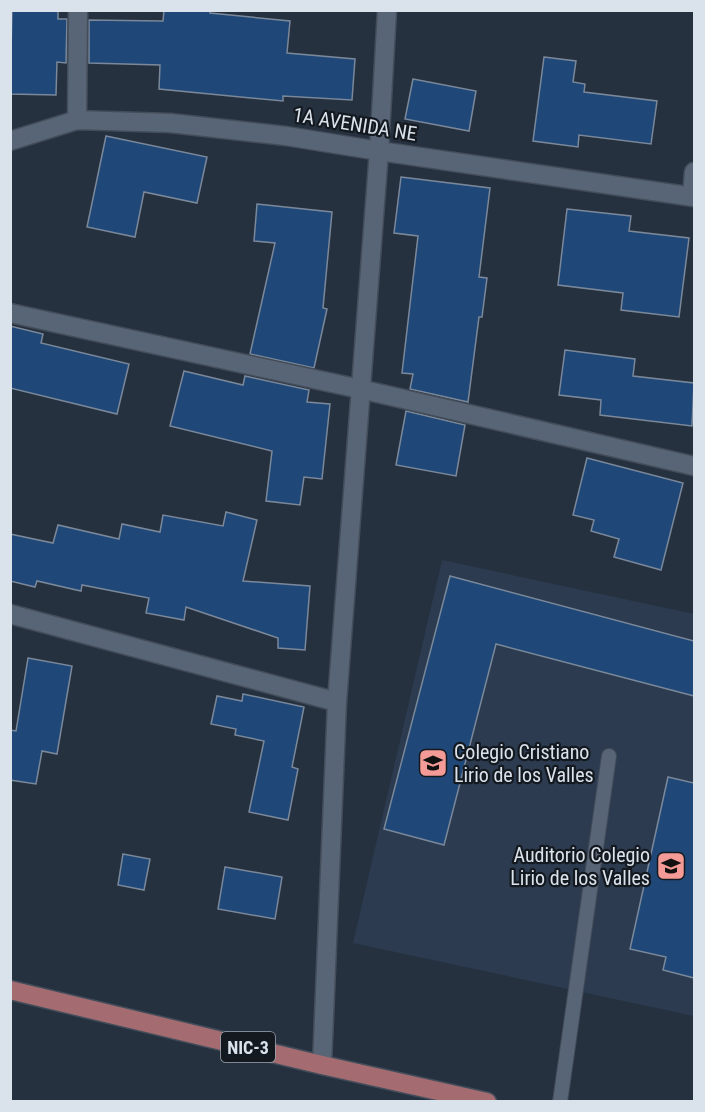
<svg xmlns="http://www.w3.org/2000/svg" width="705" height="1112" viewBox="0 0 705 1112" font-family="'Roboto Condensed',sans-serif">
	<style>
		.built { fill: #2c3b4f }
		.building { fill: #1f4878; stroke: #7a889a; stroke-width: 1.5 }
		.lines { fill: none; stroke-linecap: round; stroke-linejoin: round }
		.service-casing { stroke: #434d5a; stroke-width: 16 }
		.minor-casing { stroke: #434d5a; stroke-width: 21 }
		.primary-casing { stroke: #434d5a; stroke-width: 21 }
		.service { stroke: #586576; stroke-width: 14 }
		.minor { stroke: #586576; stroke-width: 18 }
		.primary { stroke: #a46c71; stroke-width: 18 }
		.labels { text-anchor: middle; dominant-baseline: central; stroke-width: 4.5; stroke-linejoin: round; paint-order: stroke }
		.shield { fill: #141920; stroke: #9fa6ae; stroke-width: 1.5 }
		.shield-label { font-size: 18px; font-weight: bold; fill: #dae2eb }
		.street-label { font-size: 20px; fill: #dae2eb; stroke: #141920 }
		.poi-label { font-size: 20px; fill: #dae2eb; stroke: #141920; text-anchor: start }
	</style>
	<rect width="100%" height="100%" fill="#263140"/>
	<path class="built" d="M 442,560 L 694,614 L 694,1016 L 353,943 Z"/>
	<g class="building">
		<path d="M 12,10 L 58,10 L 58,19 L 67,19 L 66,63 L 57,62 L 56,95 L 10,94 Z"/>
		<path d="M 164,10 L 210,10 L 210,13 L 290,21 L 287,53 L 355,59 L 352,100 L 283,96 L 283,101 L 159,89 L 160,65 L 89,63 L 89,20 L 163,21 Z"/>
		<path d="M 544,57 L 576,61 L 573,82 L 585,84 L 584,92 L 657,101 L 651,144 L 579,135 L 578,147 L 533,141 Z"/>
		<path d="M 413,79 L 476,91 L 469,131 L 405,119 Z"/>
		<path d="M 106,136 L 207,157 L 197,203 L 144,192 L 135,237 L 87,227 Z"/>
		<path d="M 401,177 L 490,188 L 479,277 L 487,278 L 482,317 L 479,317 L 468,402 L 410,389 L 413,374 L 402,373 L 418,236 L 394,233 Z"/>
		<path d="M 257,204 L 332,212 L 323,308 L 327,309 L 314,368 L 250,354 L 275,243 L 254,241 Z"/>
		<path d="M 567,209 L 631,216 L 629,231 L 689,238 L 679,317 L 621,310 L 623,293 L 558,285 Z"/>
		<path d="M 10,326 L 43,334 L 41,343 L 129,364 L 117,414 L 10,388 Z"/>
		<path d="M 565,350 L 635,359 L 633,376 L 694,383 L 692,426 L 600,415 L 601,400 L 559,395 Z"/>
		<path d="M 184,371 L 243,385 L 245,376 L 309,390 L 307,402 L 330,404 L 322,479 L 304,477 L 300,505 L 266,501 L 272,451 L 170,426 Z"/>
		<path d="M 406,411 L 465,425 L 456,476 L 396,465 Z"/>
		<path d="M 587,458 L 683,483 L 661,570 L 614,557 L 619,539 L 591,531 L 594,520 L 573,515 Z"/>
		<path d="M 226,512 L 257,520 L 243,581 L 310,586 L 305,650 L 278,648 L 278,638 L 186,607 L 184,620 L 146,613 L 149,598 L 82,585 L 81,591 L 37,581 L 35,587 L 10,581 L 10,534 L 53,543 L 58,525 L 119,539 L 122,524 L 160,532 L 163,515 L 223,526 Z"/>
		<path d="M 450,576 L 694,641 L 694,696 L 496,644 L 444,845 L 384,829 Z"/>
		<path d="M 28,658 L 72,666 L 57,754 L 42,751 L 36,784 L 10,780 L 10,730 L 16,731 Z"/>
		<path d="M 243,694 L 304,707 L 292,767 L 298,769 L 288,820 L 249,812 L 264,741 L 235,735 L 236,729 L 211,724 L 217,696 L 242,701 Z"/>
		<path d="M 668,777 L 694,783 L 694,978 L 663,970 L 666,957 L 630,949 Z"/>
		<path d="M 123,854 L 150,859 L 144,890 L 118,885 Z"/>
		<path d="M 225,867 L 282,877 L 275,919 L 218,909 Z"/>
	</g>
	<g class="lines">
		<g class="service-casing">
			<path id="service" d="M 560,1102 L 609,756"/>
		</g>
		<g class="minor-casing">
			<g id="minor">
				<path d="M 77,120 L 78,10"/>
				<path d="M 10,141 L 77,120 L 170,123 L 286,136 L 379,151 L 694,197"/>
				<path d="M 692,196 L 694,172"/>
				<path d="M 10,313 L 360,389 L 694,466"/>
				<path d="M 10,614 L 337,702"/>
				<path d="M 322,1065 L 337,702 L 379,151 L 387,10"/>
			</g>
		</g>
		<g class="primary-casing">
			<path id="primary" d="M 10,990 L 322,1065 L 487,1102"/>
		</g>
		<use href="#service" class="service"/>
		<use href="#minor" class="minor"/>
		<use href="#primary" class="primary"/>
	</g>
	<defs>
		<g id="school-square" transform="scale(1.5)"><rect x="-9" y="-9" width="18" height="18" rx="4" fill="#f59b97" stroke="#141920"/><path d="M0-5L7-2L0 1L-7-2ZM-4 1L0 2.5L4 1V4Q0 6-4 4Z" fill="#111"/></g>
	</defs>
	<g fill-rule="evenodd">
		<use href="#school-square" x="433" y="763"/>
		<use href="#school-square" x="671" y="866"/>
	</g>
	<g class="labels">
		<rect class="shield" x="221" y="1032" width="54" height="30" rx="4.5"/>
		<g class="shield-label">
			<text x="248" y="1047">NIC-3</text>
		</g>
		<g class="street-label">
			<text transform="translate(355 124) rotate(9)">1A AVENIDA NE</text>
		</g>
		<g class="poi-label">
			<text x="454" y="752">Colegio Cristiano<tspan x="454" dy="23">Lirio de los Valles</tspan></text>
			<text x="650" y="855" text-anchor="end">Auditorio Colegio<tspan x="650" dy="23">Lirio de los Valles</tspan></text>
		</g>
	</g>
	<rect width="705" height="1112" fill="none" stroke="#dae2eb" stroke-width="24"/>
</svg>
